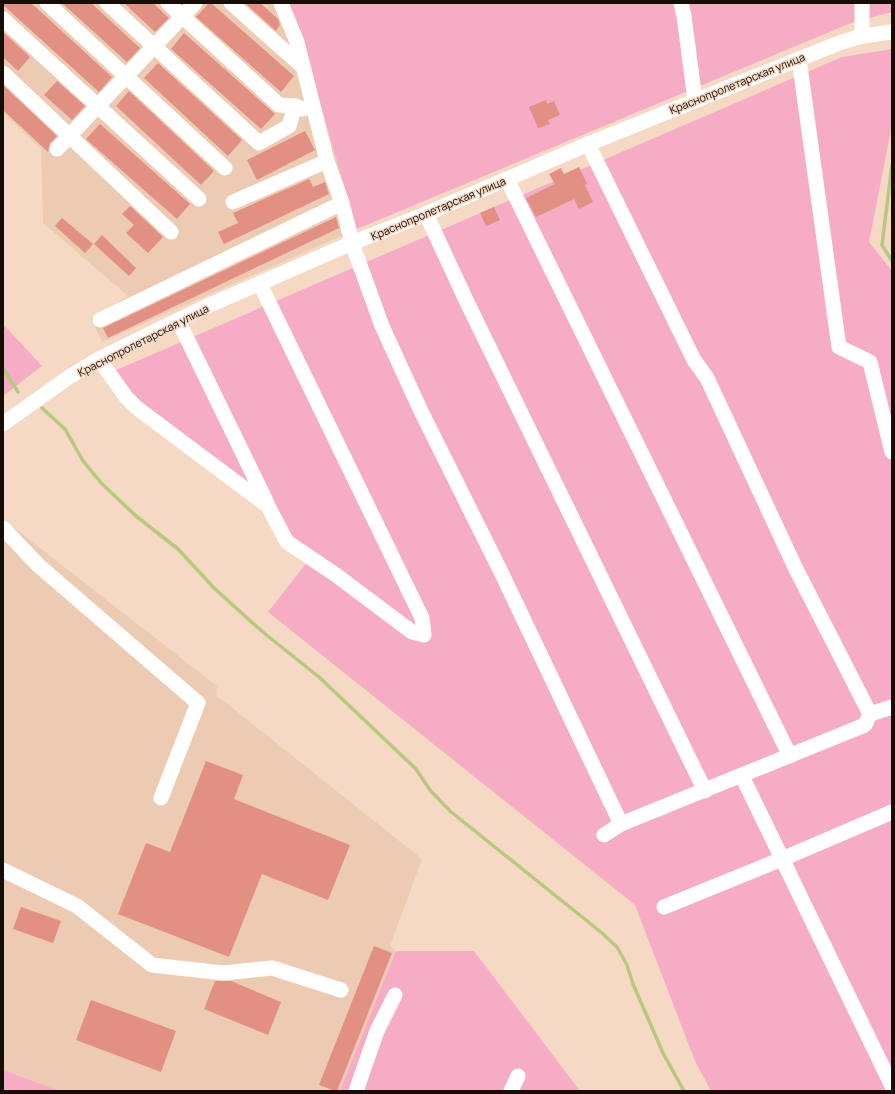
<svg xmlns="http://www.w3.org/2000/svg" width="895" height="1094" viewBox="0 0 895 1094" font-family="Manrope,sans-serif">
	<style>
		.built { fill: #edcbb2 }
		.green { fill: #f6acc5 }
		.lines { fill: none; stroke-linecap: round; stroke-linejoin: round }
		.stream { stroke: #b6c97c; stroke-width: 3.5 }
		.building { fill: #e28f84 }
		.minor { stroke: #fff; stroke-width: 15 }
		.labels { text-anchor: middle; dominant-baseline: central; stroke-width: 3; stroke-linejoin: round; paint-order: stroke }
		.street-label { font-size: 11px; fill: #170d07; stroke: #f5d9c5 }
	</style>
	<rect width="100%" height="100%" fill="#f5d9c5"/>
	<g class="built">
		<path d="M 3,3 L 285,3 L 302,41 L 357,229 L 102,342 L 91,319 L 128,296 L 43,223 L 41,149 L 3,113 Z"/>
		<path d="M 3,522 L 13,527 L 217,686 L 216,695 L 422,859 L 390,946 L 396,951 L 340,1091 L 60,1091 L 3,1070 Z"/>
	</g>
	<g class="green">
		<path d="M 285,3 L 892,3 L 892,12 L 851,23 L 357,229 L 302,41 Z"/>
		<path d="M 892,49 L 892,125 L 869,242 L 892,271 L 892,1091 L 711,1091 L 695,1061 L 635,905 L 268,612 L 312,556 L 290,537 L 266,498 L 138,405 L 114,371 L 842,57 Z"/>
		<path d="M 3,324 L 42,366 L 3,396 Z"/>
		<path d="M 396,951 L 474,951 L 580,1091 L 340,1091 Z"/>
		<path d="M 3,1070 L 60,1091 L 3,1091 Z"/>
	</g>
	<g class="lines">
		<g class="stream">
			<path d="M 892,165 L 882,245 L 892,261"/>
			<path d="M 3,368 L 18,392"/>
			<path d="M 42,408 L 65,429 L 83,461 L 102,484 L 136,516 L 178,549 L 215,589 L 264,633 L 319,677 L 416,769 L 430,790 L 450,811 L 602,933 L 617,947 L 627,965 L 633,984 L 663,1053 L 684,1091"/>
		</g>
	</g>
	<g class="building">
		<path d="M 3,3 L 31,3 L 112,77 L 99,92 L 3,5 Z"/>
		<path d="M 62,3 L 91,3 L 140,48 L 127,62 Z"/>
		<path d="M 124,3 L 153,3 L 169,18 L 155,32 Z"/>
		<path d="M 209,3 L 211,3 L 294,76 L 281,92 L 196,17 Z"/>
		<path d="M 245,3 L 260,3 L 278,19 L 280,25 L 276,31 Z"/>
		<path d="M 3,32 L 30,57 L 18,71 L 3,57 Z"/>
		<path d="M 184,33 L 275,114 L 261,129 L 171,49 Z"/>
		<path d="M 158,63 L 242,140 L 228,156 L 144,78 Z"/>
		<path d="M 57,81 L 85,106 L 72,120 L 44,95 Z"/>
		<path d="M 3,85 L 57,136 L 50,143 L 48,152 L 3,110 Z"/>
		<path d="M 129,91 L 214,171 L 201,185 L 116,106 Z"/>
		<path d="M 546,100 L 547,104 L 554,101 L 560,115 L 548,120 L 550,124 L 538,128 L 529,107 Z"/>
		<path d="M 100,124 L 190,204 L 177,219 L 86,139 Z"/>
		<path d="M 305,131 L 315,150 L 257,180 L 247,160 Z"/>
		<path d="M 579,167 L 587,184 L 585,185 L 593,202 L 579,209 L 574,199 L 536,217 L 526,198 L 555,184 L 549,174 L 561,168 L 564,174 Z"/>
		<path d="M 309,179 L 313,187 L 325,182 L 329,194 L 224,244 L 218,232 L 238,223 L 233,213 Z"/>
		<path d="M 130,206 L 163,237 L 148,253 L 126,233 L 134,225 L 122,214 Z"/>
		<path d="M 494,207 L 500,220 L 486,226 L 480,213 Z"/>
		<path d="M 336,217 L 339,228 L 108,338 L 103,328 Z"/>
		<path d="M 62,218 L 93,244 L 85,253 L 55,226 Z"/>
		<path d="M 102,235 L 136,268 L 129,276 L 94,244 Z"/>
		<path d="M 206,761 L 243,775 L 234,799 L 350,845 L 328,900 L 262,874 L 229,957 L 118,914 L 146,843 L 170,852 Z"/>
		<path d="M 21,907 L 61,921 L 53,943 L 13,929 Z"/>
		<path d="M 374,946 L 392,953 L 337,1091 L 335,1091 L 319,1085 Z"/>
		<path d="M 215,981 L 231,981 L 281,1002 L 268,1035 L 204,1009 Z"/>
		<path d="M 91,1000 L 176,1031 L 161,1072 L 76,1040 Z"/>
	</g>
	<g class="lines">
		<g class="minor">
			<path d="M 47,3 L 225,168"/>
			<path d="M 107,3 L 259,143 L 289,126 L 295,106"/>
			<path d="M 168,3 L 279,105 L 295,106 L 303,109"/>
			<path d="M 231,3 L 303,67"/>
			<path d="M 281,3 L 297,42 L 327,161 L 342,203 L 352,243 L 382,326 L 420,409 L 502,574 L 621,824"/>
			<path d="M 681,3 L 684,16 L 695,100"/>
			<path d="M 862,3 L 862,36"/>
			<path d="M 3,19 L 199,199"/>
			<path d="M 799,59 L 839,347 L 870,362 L 892,452"/>
			<path d="M 3,73 L 171,232"/>
			<path d="M 588,144 L 694,360 L 707,378 L 795,567 L 870,714"/>
			<path d="M 57,149 L 195,3"/>
			<path d="M 507,179 L 790,756"/>
			<path d="M 233,202 L 327,161"/>
			<path d="M 426,214 L 466,300 L 705,791"/>
			<path d="M 100,320 L 342,203"/>
			<path d="M 178,320 L 267,503"/>
			<path d="M 99,359 L 126,397 L 137,408 L 268,506 L 287,542 L 336,575 L 412,632 L 424,635 L 422,618 L 260,284"/>
			<path d="M 3,424 L 69,377 L 99,359 L 170,324 L 212,304 L 352,243 L 426,214 L 588,144 L 839,43 L 862,36 L 892,32"/>
			<path d="M 3,528 L 38,565 L 198,703 L 161,798"/>
			<path d="M 742,776 L 892,1086"/>
			<path d="M 604,835 L 621,824 L 865,725 L 870,714 L 892,707"/>
			<path d="M 3,870 L 77,906 L 152,965 L 223,973 L 272,968 L 341,990"/>
			<path d="M 664,907 L 782,859 L 892,812"/>
			<path d="M 356,1091 L 377,1031 L 395,995"/>
			<path d="M 511,1091 L 518,1076"/>
		</g>
	</g>
	<g class="labels">
		<g class="street-label">
			<text transform="translate(737 83) rotate(-22)">Краснопролетарская улица</text>
			<text transform="translate(438 208) rotate(-23)">Краснопролетарская улица</text>
			<text transform="translate(143 340) rotate(-27)">Краснопролетарская улица</text>
		</g>
	</g>
	<rect width="895" height="1094" fill="none" stroke="#170d07" stroke-width="8"/>
</svg>
